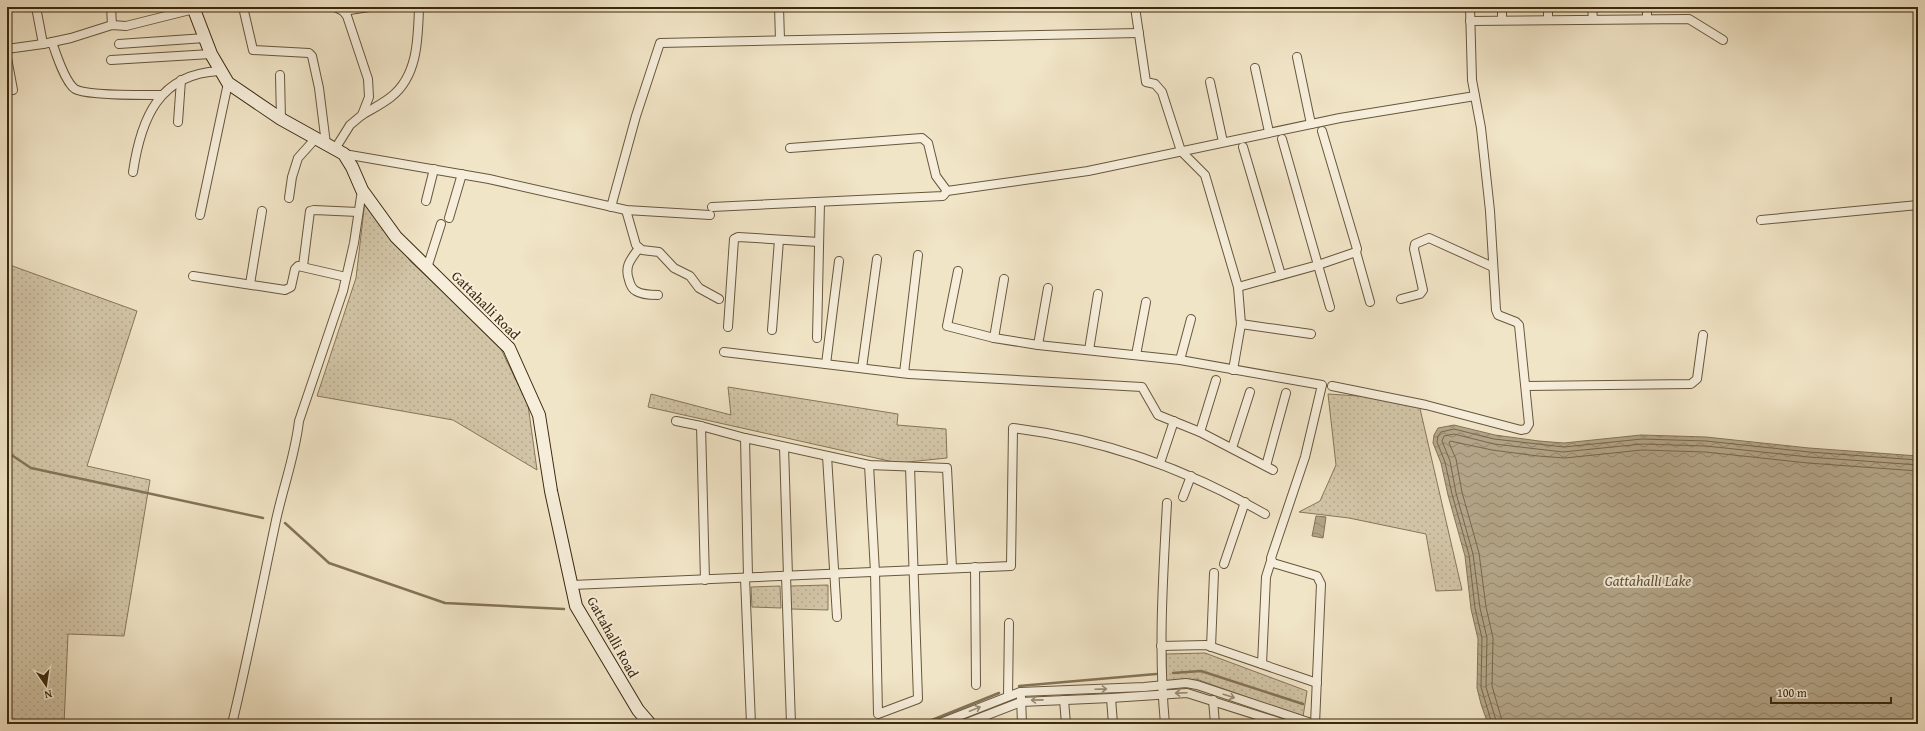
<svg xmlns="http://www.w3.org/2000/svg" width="1925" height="731" font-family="'Gentium Book Plus',serif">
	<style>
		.grass { fill: url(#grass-dots); stroke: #86765a }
		.water { fill: url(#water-waves); stroke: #837357 }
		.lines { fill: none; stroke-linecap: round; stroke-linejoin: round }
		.shore { stroke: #77664a; stroke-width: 1 }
		.stream { stroke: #837357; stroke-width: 2.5 }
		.street-casing { stroke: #68573c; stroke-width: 10 }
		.secondary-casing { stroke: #3b280d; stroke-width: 14 }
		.street { stroke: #f6eedb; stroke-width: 8 }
		.secondary { stroke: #f6eedb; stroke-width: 12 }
		.oneway { stroke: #988b74 }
		.labels { text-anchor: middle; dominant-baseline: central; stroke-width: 4; stroke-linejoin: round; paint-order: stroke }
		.street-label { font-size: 14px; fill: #3b280d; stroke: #f6eedb }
		.water-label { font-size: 15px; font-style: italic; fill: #5f4e32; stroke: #f6eedb }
	</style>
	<defs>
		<pattern id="grass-dots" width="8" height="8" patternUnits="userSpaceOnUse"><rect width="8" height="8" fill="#d2c5a7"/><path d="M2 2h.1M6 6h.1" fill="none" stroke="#b5a98f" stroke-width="1.8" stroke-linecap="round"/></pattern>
		<pattern id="water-waves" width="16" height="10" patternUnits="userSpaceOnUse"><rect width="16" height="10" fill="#b3a588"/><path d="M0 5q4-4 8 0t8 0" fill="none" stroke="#93866e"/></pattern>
	</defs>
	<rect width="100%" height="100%" fill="#f1e5c7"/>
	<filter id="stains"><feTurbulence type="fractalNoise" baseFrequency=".005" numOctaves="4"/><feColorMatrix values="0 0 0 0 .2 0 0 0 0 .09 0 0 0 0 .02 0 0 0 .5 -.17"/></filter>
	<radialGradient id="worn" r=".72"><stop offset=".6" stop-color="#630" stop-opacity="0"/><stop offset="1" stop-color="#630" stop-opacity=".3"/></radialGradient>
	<g class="grass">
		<path d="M365 201 411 262 498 343 528 405 537 470 453 420 317 396 356 278Z"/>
		<path d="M7 264 137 311 87 466 150 480 124 636 68 634 64 724H7Z"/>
		<path d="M728 387 898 414 897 425 946 429 947 458 898 463 648 407 651 394 731 415Z"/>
		<path d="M1328 394 1418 400 1462 590 1436 591 1426 534 1349 518 1299 512 1320 501 1336 465Z"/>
		<path d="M828 585V610L791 609 790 586Z"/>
		<path d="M780 586 781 608 752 607 751 587Z"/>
		<path d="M1205 653 1307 691 1303 717 1196 679 1166 682V654Z"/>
	</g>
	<g class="water">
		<path d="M1454 425 1495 435 1539 441 1564 443 1641 435 1706 437 1809 448 1918 456V724H1488L1481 704 1477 688 1478 639 1471 609 1465 556 1448 495 1441 463 1433 443 1434 435 1438 428Z"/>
		<path d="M1316 516 1326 517 1323 538 1312 536Z"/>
	</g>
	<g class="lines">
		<g class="shore">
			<path d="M1492 724 1481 687 1482 638 1475 608 1469 555 1452 494 1445 462 1437 442 1438 436 1441 432 1454 429 1494 439 1564 447 1642 439 1706 441 1809 452 1918 460"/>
			<path d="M1497 724 1486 687 1487 638 1480 608 1473 554 1456 493 1450 461 1442 441 1444 436 1454 434 1494 444 1563 452 1642 444 1706 446 1809 457 1918 465"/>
			<path d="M1503 724 1492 686 1493 638 1486 607 1479 553 1462 492 1456 459 1449 443 1450 441 1492 450 1538 456 1565 458 1642 450 1705 452 1808 463 1918 471"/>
		</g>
		<g class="stream">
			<path d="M7 452 31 468 263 518"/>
			<path d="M285 523 329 563 445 603 564 609"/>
			<path d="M1173 673 1201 671 1303 704"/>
			<path d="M1019 686 1156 674"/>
			<path d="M922 724 999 693"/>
		</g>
		<g class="street-casing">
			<g id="street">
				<path d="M36 7 43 44"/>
				<path d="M111 7 112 25"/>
				<path d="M243 7 253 50 309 53 312 56 319 88 326 144"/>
				<path d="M335 7 343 11 347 16 368 79 369 97 362 115 350 125 335 149"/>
				<path d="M779 7 780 40"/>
				<path d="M1135 7 1146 82 1155 84 1162 92 1181 151 1205 175 1238 287 1241 324"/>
				<path d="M1502 7V20"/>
				<path d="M1548 7V20"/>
				<path d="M1592 7 1593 19"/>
				<path d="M1647 7V18"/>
				<path d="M343 11 369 7"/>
				<path d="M1470 21 1689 19 1723 40"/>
				<path d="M52 42C56 54 65 82 75 89 86 96 145 95 161 95"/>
				<path d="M119 44 205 38"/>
				<path d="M7 49 43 44 71 38 112 25 126 26 194 9"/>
				<path d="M1297 57 1311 124"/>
				<path d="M7 58 13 90"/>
				<path d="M111 60 211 54"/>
				<path d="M1255 68 1269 132"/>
				<path d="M280 75 281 119"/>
				<path d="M1210 82 1223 142"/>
				<path d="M362 115C372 109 382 104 391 97 418 76 418 38 419 7"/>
				<path d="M178 122 181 80"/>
				<path d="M1282 139 1330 307"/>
				<path d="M1243 147 1281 275"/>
				<path d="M790 148 922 138 928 143 936 176 947 191"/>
				<path d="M344 154 489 179 626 210 710 215"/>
				<path d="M133 172C141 118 159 74 219 71"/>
				<path d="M289 198 292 177 298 158 316 138"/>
				<path d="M426 201 434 169"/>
				<path d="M611 207 636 116 660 43 1139 33"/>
				<path d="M712 207 943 196 947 191 1088 171 1340 118 1475 96"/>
				<path d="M626 210 636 245 642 250 659 252 674 268 690 276 699 288 719 299"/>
				<path d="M200 215 228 83"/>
				<path d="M449 218 462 174"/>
				<path d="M1761 220 1918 205"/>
				<path d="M639 248C631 259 624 266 629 280 630 284 632 289 636 291 642 295 651 295 658 295"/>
				<path d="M1356 252 1370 302"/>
				<path d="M303 266 310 211 314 210 358 212"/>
				<path d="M427 268 441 224"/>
				<path d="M958 271 947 326 994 338 1038 345 1180 360 1322 385 1305 457 1271 558 1273 563 1317 576 1321 584 1315 724"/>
				<path d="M193 276 285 290 291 287 295 269 298 266 346 277"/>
				<path d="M250 284 262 211"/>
				<path d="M1238 287 1318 265 1356 252 1357 249 1322 131"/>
				<path d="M1401 299 1420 294 1423 290 1414 249 1415 244 1429 238 1493 267"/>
				<path d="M728 327 734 239 738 237 819 242"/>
				<path d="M772 330 779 240"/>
				<path d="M817 338 820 202"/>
				<path d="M994 338 1004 279"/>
				<path d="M1038 345 1048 288"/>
				<path d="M1089 350 1098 294"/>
				<path d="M724 352 909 374 1142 387 1158 415 1200 432 1273 470"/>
				<path d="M1136 355 1146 302"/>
				<path d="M1180 360 1191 319"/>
				<path d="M826 364 839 261"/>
				<path d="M862 368 877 259"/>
				<path d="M1233 370 1241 324 1311 334"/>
				<path d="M904 373 918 255"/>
				<path d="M1332 386 1426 405 1521 430 1526 429 1529 424 1519 325 1516 322 1498 315 1496 310 1490 211 1481 128 1472 80 1470 7"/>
				<path d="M1526 386 1691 384 1697 379 1703 335"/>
				<path d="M676 421 701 426"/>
				<path d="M1200 432 1216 380"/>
				<path d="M784 447 788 576"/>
				<path d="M1232 448 1250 392"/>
				<path d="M827 456 837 617"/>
				<path d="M1160 463 1174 421"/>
				<path d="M869 465 875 572 878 714 918 699 910 467"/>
				<path d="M1266 466 1286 393"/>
				<path d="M1183 497 1191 476"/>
				<path d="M1224 564 1245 502"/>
				<path d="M975 567 976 685"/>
				<path d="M786 576 791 724"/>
				<path d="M748 577 745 438 869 465 947 468 952 568"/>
				<path d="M745 578 751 724"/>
				<path d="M705 580 701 426 745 438"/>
				<path d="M572 585 1011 566 1013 428C1103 439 1187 469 1265 514"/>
				<path d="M1161 646 1206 645 1317 683"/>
				<path d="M1211 647 1214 573"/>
				<path d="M1262 664 1266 577 1271 561"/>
				<path d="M1008 696 1009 623"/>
				<path d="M1021 697 1022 724"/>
				<path d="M1111 698 1113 724"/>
				<path d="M1064 700 1066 724"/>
				<path d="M1213 700 1215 724"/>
				<path d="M232 724C248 658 261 591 275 525 282 490 295 457 299 421L343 291 354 243 362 190"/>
				<path d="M938 724 1020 692 1144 687 1186 683 1197 685 1314 724"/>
				<path d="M964 724 1021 702 1111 698 1187 693 1285 724"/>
				<path d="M1165 724C1158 650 1163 577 1167 503"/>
			</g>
		</g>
		<g class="secondary-casing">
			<path id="secondary" d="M193 7 211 54 228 83 281 119 344 154 352 167 362 190 396 237 509 348 539 415 551 491 576 606 638 710 650 724"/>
		</g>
		<use href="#street" class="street"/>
		<use href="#secondary" class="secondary"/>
	</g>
	<defs><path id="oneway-shaft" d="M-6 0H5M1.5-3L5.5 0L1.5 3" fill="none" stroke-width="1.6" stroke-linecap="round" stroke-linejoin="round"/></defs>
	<g class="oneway">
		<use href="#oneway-shaft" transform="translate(1101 689) rotate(-2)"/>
		<use href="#oneway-shaft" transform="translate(1181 693) rotate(178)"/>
		<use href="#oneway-shaft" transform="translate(1229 696) rotate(18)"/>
		<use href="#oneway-shaft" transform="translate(1037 700) rotate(179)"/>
		<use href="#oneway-shaft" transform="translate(975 709) rotate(-22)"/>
	</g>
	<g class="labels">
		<g class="street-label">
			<text transform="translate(486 305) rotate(45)">Gattahalli Road</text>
			<text transform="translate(613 637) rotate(61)">Gattahalli Road</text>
		</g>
		<g class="water-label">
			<text x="1648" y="580">Gattahalli Lake</text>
		</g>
	</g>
	<rect width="1925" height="731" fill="none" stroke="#f1e5c7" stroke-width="24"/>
	<rect x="8" y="8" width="1909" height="715" fill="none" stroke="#3b280d" stroke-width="2"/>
	<rect x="12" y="12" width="1901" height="707" fill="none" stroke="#3b280d"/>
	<g transform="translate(46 685) rotate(167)" stroke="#f6eedb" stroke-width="3" paint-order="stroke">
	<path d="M0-3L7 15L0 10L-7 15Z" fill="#3b280d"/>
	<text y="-6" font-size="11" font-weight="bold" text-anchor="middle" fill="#3b280d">N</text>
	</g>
	<path d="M1771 697v6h120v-6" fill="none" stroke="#3b280d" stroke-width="2"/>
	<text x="1777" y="697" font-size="12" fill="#3b280d" stroke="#f6eedb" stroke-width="3" paint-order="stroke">100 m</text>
	<rect width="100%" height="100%" filter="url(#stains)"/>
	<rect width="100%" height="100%" fill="url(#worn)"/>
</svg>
